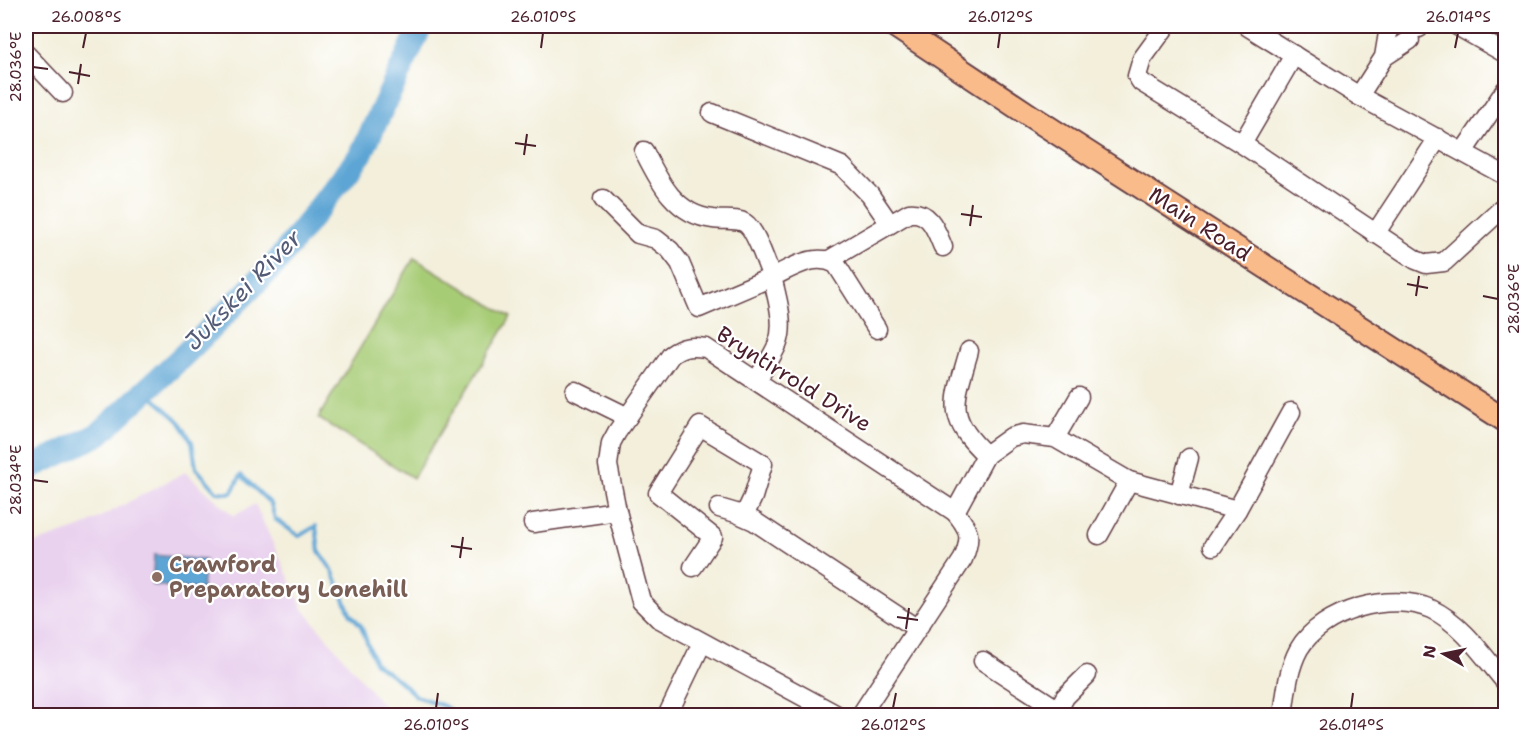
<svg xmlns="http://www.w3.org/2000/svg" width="1531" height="741" font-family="'Shantell Sans',sans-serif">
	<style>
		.built { fill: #e9d2ee }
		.green { fill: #a7cc76; stroke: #787650; stroke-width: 1.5 }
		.water { fill: #5da5d4; stroke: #546280; stroke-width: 1.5 }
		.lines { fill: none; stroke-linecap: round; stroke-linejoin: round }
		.stream { stroke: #5da5d4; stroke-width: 4 }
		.river { stroke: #5da5d4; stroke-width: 24 }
		.building { fill: #d896c0 }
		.minor-casing { stroke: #633e45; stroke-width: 21 }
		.major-casing { stroke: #633e45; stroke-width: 26 }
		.minor { stroke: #fff; stroke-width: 18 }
		.major { stroke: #fabb8b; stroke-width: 22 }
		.ticks { fill: none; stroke: #4a1f2b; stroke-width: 2 }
		.education-dot { fill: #8d6e63; stroke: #fff; stroke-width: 2 }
		.labels { text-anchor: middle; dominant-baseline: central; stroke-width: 4.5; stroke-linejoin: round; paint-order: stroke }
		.street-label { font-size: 22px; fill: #4a1f2b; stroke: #fff }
		.education-label { font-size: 22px; font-weight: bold; fill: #785e54; stroke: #fff; text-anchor: start }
		.water-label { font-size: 24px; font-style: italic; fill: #535b77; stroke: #fff }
		.neatline { fill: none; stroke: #4a1f2b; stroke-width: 2 }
		.ticks-label { font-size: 15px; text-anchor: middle; fill: #4a1f2b }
	</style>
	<rect width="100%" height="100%" fill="#fff"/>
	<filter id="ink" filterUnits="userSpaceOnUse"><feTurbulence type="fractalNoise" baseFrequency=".0167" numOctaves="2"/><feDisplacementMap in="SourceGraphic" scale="12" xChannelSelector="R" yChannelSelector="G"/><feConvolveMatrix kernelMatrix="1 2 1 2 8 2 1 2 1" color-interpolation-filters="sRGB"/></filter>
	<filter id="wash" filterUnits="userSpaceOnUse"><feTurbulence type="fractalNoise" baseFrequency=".008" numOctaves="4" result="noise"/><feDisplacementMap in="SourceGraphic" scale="24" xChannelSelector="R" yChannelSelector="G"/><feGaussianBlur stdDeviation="1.35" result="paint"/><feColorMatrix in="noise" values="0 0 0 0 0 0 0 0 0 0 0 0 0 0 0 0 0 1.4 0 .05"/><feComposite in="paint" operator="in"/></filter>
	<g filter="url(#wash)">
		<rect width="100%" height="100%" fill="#f3efdb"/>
		<path class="built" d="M185 472 234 516 255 504 303 609 391 715H26V546L82 527Z"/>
		<path class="green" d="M414 258 511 317 413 478 318 418Z"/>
		<path class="water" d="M154 555 205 560 202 590 152 585Z"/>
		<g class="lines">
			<path class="stream" d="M146 391 179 421 192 442 196 468 217 492 231 493 241 475 271 504 275 519 299 536 316 526 319 551 333 572 350 613 361 626 375 663 397 679 416 696 444 706 458 716"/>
			<path class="river" d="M26 470 99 434 184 355 277 262 361 154 421 26"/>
		</g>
		<g id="blocks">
			<path class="building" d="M1388 26H1415L1412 41Z"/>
		</g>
	</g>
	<g filter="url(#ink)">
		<use href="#blocks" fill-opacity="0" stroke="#633e45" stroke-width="1.5"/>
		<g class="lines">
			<g class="minor-casing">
				<g id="minor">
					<path d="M1166 26 1142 59 1137 76 1141 82 1242 144 1416 260 1426 264 1444 262 1506 205"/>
					<path d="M1247 26 1359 96 1506 176"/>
					<path d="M1457 26 1506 54"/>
					<path d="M1419 28 1420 26"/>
					<path d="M26 54 63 93"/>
					<path d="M1384 57 1410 40"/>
					<path d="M1359 96 1384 57 1389 27"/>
					<path d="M712 113 842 166 870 195 890 224"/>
					<path d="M1242 144 1294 55"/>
					<path d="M1463 152 1506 89"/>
					<path d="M603 199 638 234 656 239 670 250 680 263 699 308 772 277C766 264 756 230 745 223 737 218 723 221 713 219 675 215 659 181 644 151"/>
					<path d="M1375 234 1438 138"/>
					<path d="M829 260 909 213C931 211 936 231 943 247"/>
					<path d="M969 351C955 401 944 416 986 455"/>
					<path d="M757 380C764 368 773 356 778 343 785 323 777 297 772 277 792 268 814 252 836 264L877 329"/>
					<path d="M575 391 628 417"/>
					<path d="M1055 438 1079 397"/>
					<path d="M1179 495 1189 458"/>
					<path d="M719 508 736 513 754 521 916 628"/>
					<path d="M955 512 986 455 1011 437 1023 434 1055 438 1129 481 1237 510"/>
					<path d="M533 523 617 511"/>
					<path d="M1099 535 1129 481"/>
					<path d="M1213 546 1237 510 1291 412"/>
					<path d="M693 567 713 537 658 493 700 426 763 464 753 497 744 516"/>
					<path d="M983 661 1057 709"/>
					<path d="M667 716 702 643"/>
					<path d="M839 716 658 618 641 601 617 511 608 465 611 443 617 432 671 355C683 346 692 346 706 348L955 512C970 530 972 537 963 559L860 716"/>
					<path d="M1055 716 1065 697 1087 675"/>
					<path d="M1283 716C1286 693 1288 669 1299 649 1322 610 1391 591 1431 609 1463 624 1484 657 1506 683"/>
				</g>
			</g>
			<g class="major-casing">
				<path id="major" d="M895 26 1029 115 1506 421"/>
			</g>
			<use href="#minor" class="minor"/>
			<use href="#major" class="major"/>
		</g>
	</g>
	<path class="ticks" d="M83 48 86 33M541 48 543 33M998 48 1000 33M1455 48 1458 33M33 67 48 69M69 72 90 76M78 84 81 64M515 143 536 146M524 155 527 134M961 214 982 217M970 226 973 205M1407 284 1428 288M1416 296 1419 276M1483 296 1498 299M33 480 48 482M451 546 472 549M460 558 463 537M897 617 918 620M906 629 909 608M436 708 438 693M893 708 896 693M1351 708 1353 693"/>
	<circle class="education-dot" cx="157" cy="577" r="6"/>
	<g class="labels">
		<g class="street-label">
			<text transform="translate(1200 224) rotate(33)">Main Road</text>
			<text transform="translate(794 379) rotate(32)">Bryntirrold Drive</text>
		</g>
		<g class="education-label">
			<text x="169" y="564">Crawford<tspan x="169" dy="25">Preparatory Lonehill</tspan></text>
		</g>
		<g class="water-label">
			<text transform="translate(243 290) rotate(-46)">Jukskei River</text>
		</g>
	</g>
	<rect width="1531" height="741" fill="none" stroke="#fff" stroke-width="66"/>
	<g transform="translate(1444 654) rotate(279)" stroke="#ffffff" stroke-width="4.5" paint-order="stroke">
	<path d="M0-4.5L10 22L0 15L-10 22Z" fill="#4a1f2b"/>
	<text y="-9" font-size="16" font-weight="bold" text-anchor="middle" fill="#4a1f2b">N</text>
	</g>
	<rect x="33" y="33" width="1465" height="675" class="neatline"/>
	<g class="ticks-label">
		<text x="86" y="22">26.008°S</text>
		<text x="543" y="22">26.010°S</text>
		<text x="1000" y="22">26.012°S</text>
		<text x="1458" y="22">26.014°S</text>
		<text transform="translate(16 67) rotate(-90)" y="5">28.036°E</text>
		<text transform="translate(1514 299) rotate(-90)" y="5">28.036°E</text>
		<text transform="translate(16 480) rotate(-90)" y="5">28.034°E</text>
		<text x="436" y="730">26.010°S</text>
		<text x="893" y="730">26.012°S</text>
		<text x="1351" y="730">26.014°S</text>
	</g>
</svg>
